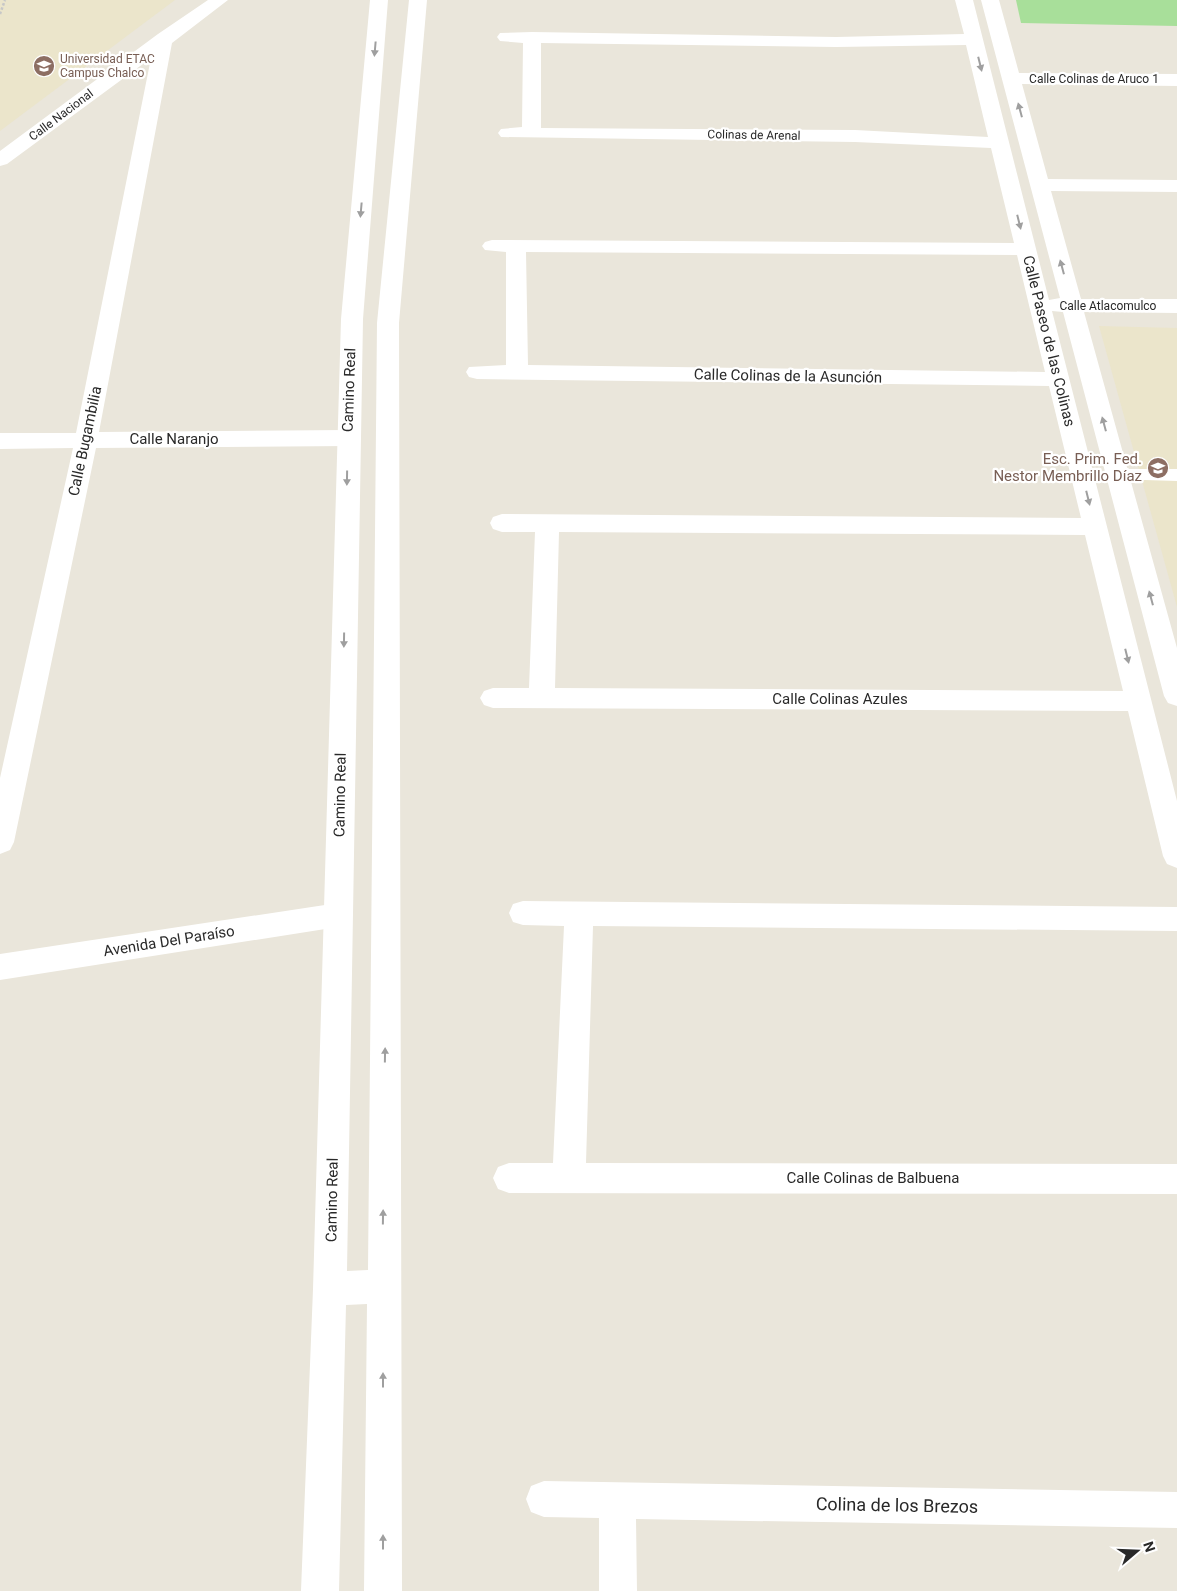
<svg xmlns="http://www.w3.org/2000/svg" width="1177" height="1591" font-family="Roboto,sans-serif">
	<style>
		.education { fill: #ebe5cb }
		.green { fill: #a8df9a }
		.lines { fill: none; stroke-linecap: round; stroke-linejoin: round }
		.path { stroke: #c7c7c7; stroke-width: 2.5; stroke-dasharray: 2.5 2; stroke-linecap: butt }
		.lane { fill: #fff; fill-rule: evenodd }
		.street { fill: #fff; fill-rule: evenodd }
		.secondary { fill: #fff; fill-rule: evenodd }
		.oneway { fill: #9f9f9f }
		.labels { text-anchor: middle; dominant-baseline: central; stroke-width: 4.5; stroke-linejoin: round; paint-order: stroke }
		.far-education-label { font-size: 12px; fill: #785e54; stroke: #fff; text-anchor: start }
		.far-street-label { font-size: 12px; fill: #292929; stroke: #fff }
		.street-label { font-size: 15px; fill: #292929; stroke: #fff }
		.education-label { font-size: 15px; fill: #785e54; stroke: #fff; text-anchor: end }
		.near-street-label { font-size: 18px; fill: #292929; stroke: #fff }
	</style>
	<rect width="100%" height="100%" fill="#eae6db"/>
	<g class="education">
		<path d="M0 0H175L0 131Z"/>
		<path d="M1099 326 1177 328V607Z"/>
	</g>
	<path class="green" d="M1016 0H1177V26L1021 23Z"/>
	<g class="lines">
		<path class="path" d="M0 14 5 0"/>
		<path class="lane" d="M1118 469H1177V481L1112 479 1109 475 1112 471Z"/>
		<g class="street">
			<path d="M208 0H228L172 43 99 432 348 430 356 433 359 438 356 443 348 446 96 448 14 842 10 850 0 854V778L73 448 0 449V433H76L151 58 7 164 0 166V151L158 34Z"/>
			<path d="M955 0H973L1049 300 1060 298 981 0H999L1019 73 1177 74V86L1022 84 1048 179 1177 180V192L1051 191 1081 299H1177V313L1084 312 1177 648V706L1168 703 1164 696 1063 312 1052 311 1177 801V868L1167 864 1163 856 1128 711 493 708 484 705 480 698 484 691 493 688H529L535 532H502L493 529 490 523 493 517 502 514 1081 518 1049 386 477 379 469 377 466 372 469 367 506 365V252L485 250 482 246 485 242 492 240 1014 243 991 148 855 142 501 137 498 133 501 129 522 127 523 43 500 41 497 37 500 33 532 32 836 37 964 34ZM541 43 836 47 966 45 988 137 855 130 541 128ZM526 252 1017 255 1045 372 528 365ZM559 532 1085 535 1123 691 555 688Z"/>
			<path d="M523 901 1177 907V931L593 926 586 1163 1177 1164V1194L509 1193 498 1189 493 1178 498 1167 509 1163H553L564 926 523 925 513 922 509 913 513 904Z"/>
			<path d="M338 903 348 906 353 915 348 924 338 927 0 980V954Z"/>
			<path d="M544 1481 1177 1492V1528L636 1519 637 1591H599V1518L544 1517 531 1512 526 1499 531 1486Z"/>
		</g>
		<path class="secondary" d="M370 0H388L363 319 347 1271 368 1270 377 323 409 0H427L399 323 402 1591H364L367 1304 346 1305 339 1591H301L313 1289 341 319Z"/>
	</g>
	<defs><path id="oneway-solid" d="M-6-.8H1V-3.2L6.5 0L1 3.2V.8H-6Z" transform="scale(1.25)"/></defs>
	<g class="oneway">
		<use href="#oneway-solid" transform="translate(375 49) rotate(95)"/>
		<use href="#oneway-solid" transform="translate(980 64) rotate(76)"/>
		<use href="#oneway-solid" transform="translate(1020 110) rotate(-105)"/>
		<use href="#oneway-solid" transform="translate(361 210) rotate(95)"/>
		<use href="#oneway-solid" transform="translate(1019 222) rotate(76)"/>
		<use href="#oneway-solid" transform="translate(1062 267) rotate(-105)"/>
		<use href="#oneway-solid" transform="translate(1104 424) rotate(-105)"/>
		<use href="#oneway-solid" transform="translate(347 478) rotate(91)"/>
		<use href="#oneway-solid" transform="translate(1088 498) rotate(76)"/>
		<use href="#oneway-solid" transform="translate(1151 598) rotate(-105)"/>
		<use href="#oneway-solid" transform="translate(344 640) rotate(91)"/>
		<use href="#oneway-solid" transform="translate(1127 656) rotate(76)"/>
		<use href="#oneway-solid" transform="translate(385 1055) rotate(-89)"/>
		<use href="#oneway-solid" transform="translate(383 1217) rotate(-89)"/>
		<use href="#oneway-solid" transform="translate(383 1380) rotate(-90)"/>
		<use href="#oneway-solid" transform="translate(383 1542) rotate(-90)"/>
	</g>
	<defs>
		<g id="university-disc" transform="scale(1.125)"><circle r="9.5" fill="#8d6e63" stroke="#fff"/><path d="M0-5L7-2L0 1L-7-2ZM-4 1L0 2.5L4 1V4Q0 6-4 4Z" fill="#fff"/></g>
		<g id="school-disc" transform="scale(1.125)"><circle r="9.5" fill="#8d6e63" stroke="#fff"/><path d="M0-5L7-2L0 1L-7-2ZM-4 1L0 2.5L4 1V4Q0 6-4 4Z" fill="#fff"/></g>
	</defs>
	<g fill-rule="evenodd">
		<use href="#university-disc" x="44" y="66"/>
		<use href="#school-disc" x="1158" y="468"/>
	</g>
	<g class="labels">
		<g class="far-education-label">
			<text x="60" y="59">Universidad ETAC<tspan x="60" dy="14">Campus Chalco</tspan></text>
		</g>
		<g class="far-street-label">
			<text x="1094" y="79">Calle Colinas de Aruco 1</text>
			<text transform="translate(61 115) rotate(-37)">Calle Nacional</text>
			<text transform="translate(754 135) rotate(1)">Colinas de Arenal</text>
			<text x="1108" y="306">Calle Atlacomulco</text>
		</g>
		<g class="street-label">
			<text transform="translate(1049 341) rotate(76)">Calle Paseo de las Colinas</text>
			<text transform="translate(788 376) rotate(1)">Calle Colinas de la Asunción</text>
			<text transform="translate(349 390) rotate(-88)">Camino Real</text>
			<text x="174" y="439">Calle Naranjo</text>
			<text transform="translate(85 441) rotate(-78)">Calle Bugambilia</text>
			<text x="840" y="699">Calle Colinas Azules</text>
			<text transform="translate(340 795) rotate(-89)">Camino Real</text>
			<text transform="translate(169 941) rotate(-9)">Avenida Del Paraíso</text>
			<text x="873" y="1178">Calle Colinas de Balbuena</text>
			<text transform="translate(332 1200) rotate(-89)">Camino Real</text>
		</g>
		<g class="education-label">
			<text x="1142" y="459">Esc. Prim. Fed.<tspan x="1142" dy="17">Nestor Membrillo Díaz</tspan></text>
		</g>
		<g class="near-street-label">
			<text transform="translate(897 1505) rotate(1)">Colina de los Brezos</text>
		</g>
	</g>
	<g transform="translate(1137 1551) rotate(71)" stroke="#ffffff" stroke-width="4" paint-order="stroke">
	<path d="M0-4L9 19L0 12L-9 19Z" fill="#292929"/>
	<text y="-8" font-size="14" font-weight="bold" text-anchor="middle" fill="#292929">N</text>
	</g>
</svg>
